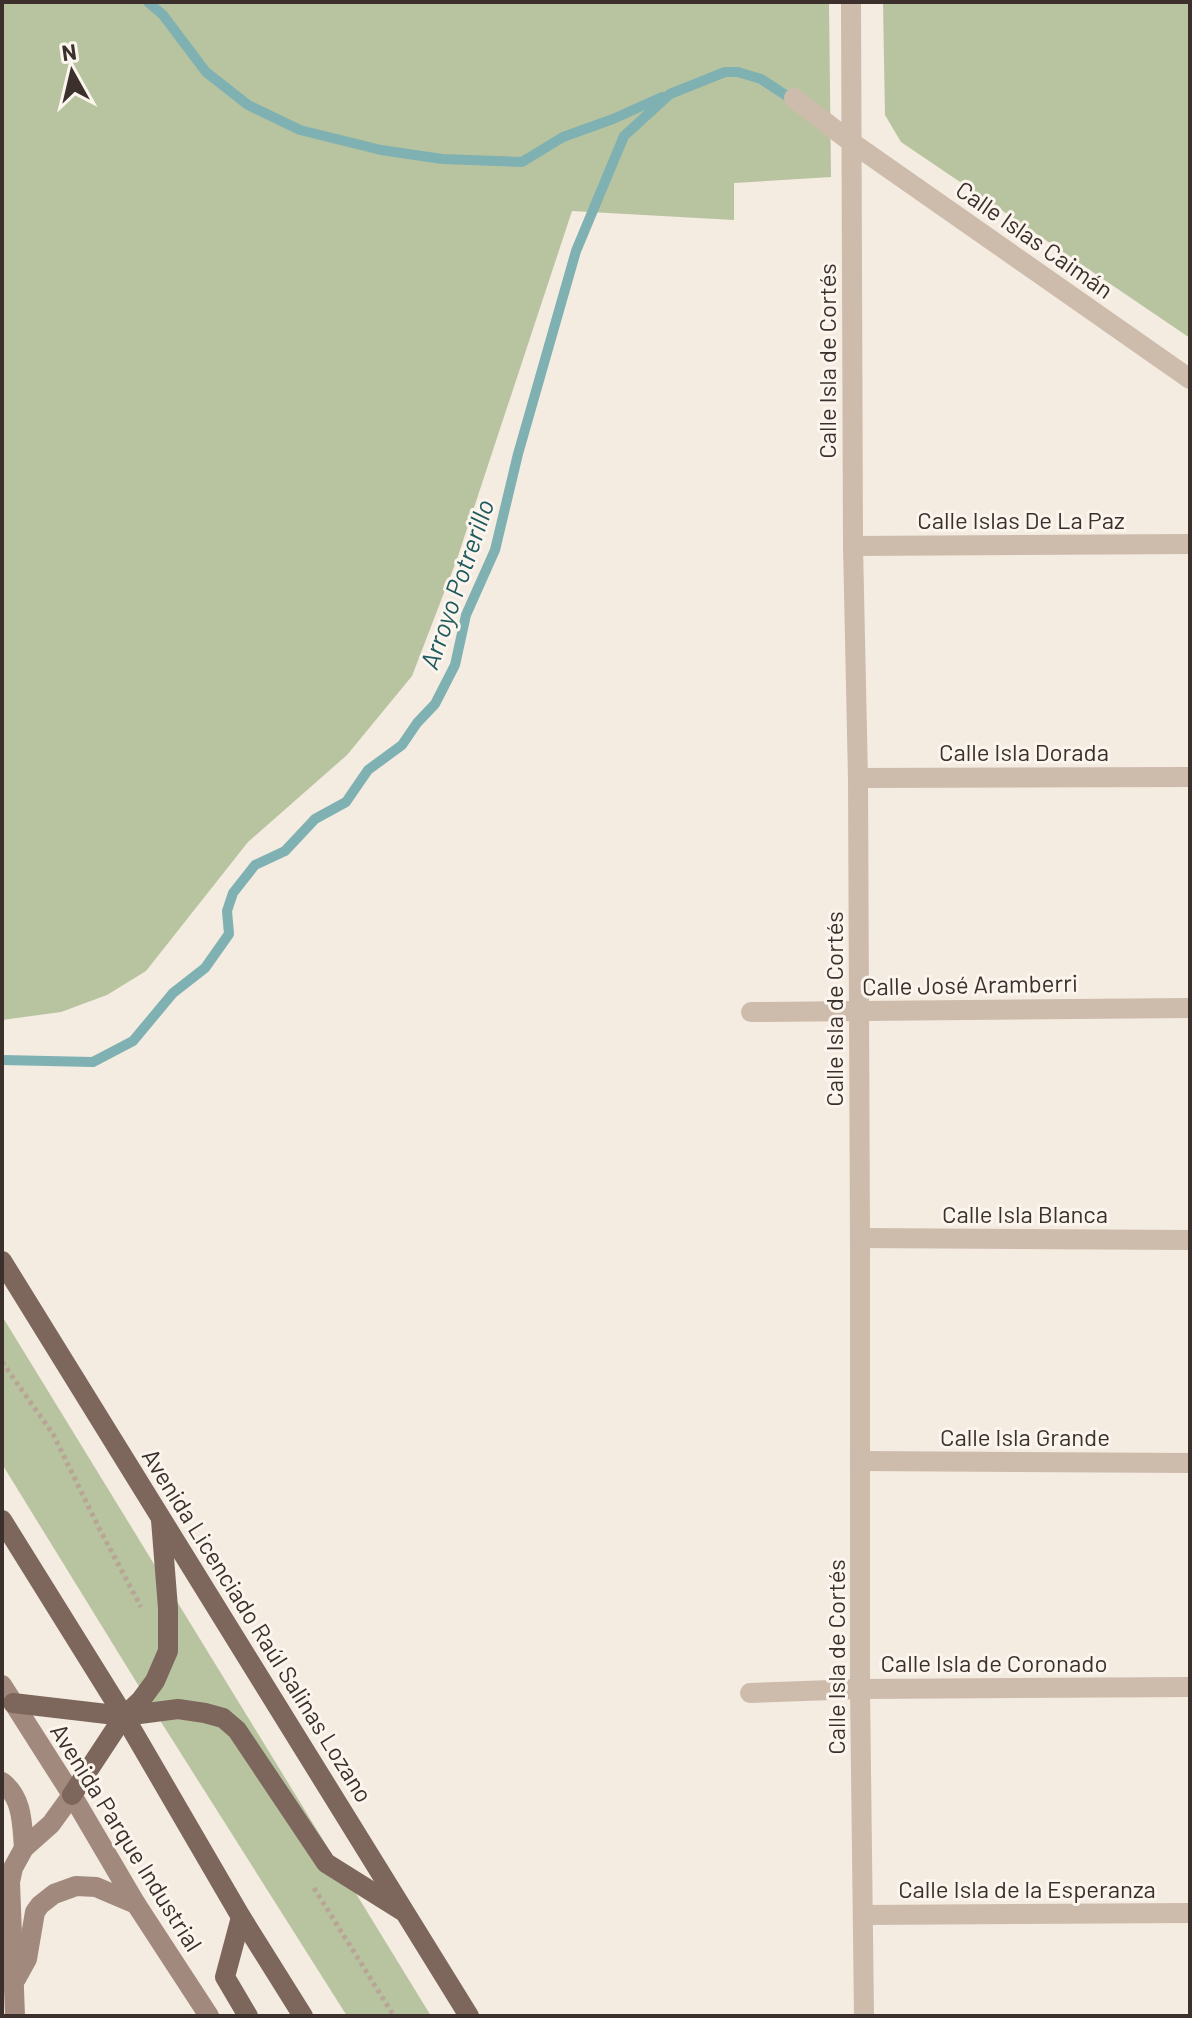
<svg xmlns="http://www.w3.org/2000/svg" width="1192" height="2018" font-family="Barlow,sans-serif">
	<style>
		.green { fill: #b8c4a0 }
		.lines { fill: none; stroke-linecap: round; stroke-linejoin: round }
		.stream { stroke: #7fb0b2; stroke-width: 10 }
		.path { stroke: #b9a596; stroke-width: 5; stroke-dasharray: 4 4; stroke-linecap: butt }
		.street { stroke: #cdbbac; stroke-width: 20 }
		.secondary { stroke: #a18a7d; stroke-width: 20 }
		.primary { stroke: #7d675c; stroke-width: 20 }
		.labels { text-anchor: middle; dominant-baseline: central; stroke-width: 6; stroke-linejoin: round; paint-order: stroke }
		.street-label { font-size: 24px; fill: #3b302b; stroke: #fbf5ee }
		.water-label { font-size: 26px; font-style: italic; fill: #1f5a5e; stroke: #fbf5ee }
	</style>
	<rect width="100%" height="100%" fill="#f4ebe1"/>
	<g class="green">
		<path d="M2 2H829L831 177 734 183V220L572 211 457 559 412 676 347 755 248 842 146 971 107 995 61 1012 2 1020Z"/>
		<path d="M883 2H1190V338L901 142 885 115Z"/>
		<path d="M2 1316 431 2016H347L156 1714 2 1464Z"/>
	</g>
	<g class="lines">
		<g class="stream">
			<path d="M148 2 163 15 206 72 248 105 300 130 381 150 442 159 522 162 563 137 613 119 662 97"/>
			<path d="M2 1060 93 1062 133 1041 173 993 205 968 229 934 227 911 233 893 255 865 285 851 315 819 346 802 368 770 402 745 417 723 435 704 455 665 466 615 495 550 518 454 576 251 624 136 670 94 725 72H738L761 79 793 100"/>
		</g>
		<g class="path">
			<path d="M2 1362 53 1434 99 1528 141 1607"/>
			<path d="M314 1888 394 2016"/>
		</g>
		<g class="street">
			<path d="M851 2 853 546 858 778 860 1238V1689L864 2016"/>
			<path d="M794 98 851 142 1190 379"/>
			<path d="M853 546 1190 544"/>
			<path d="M858 778 1190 777"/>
			<path d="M751 1012 1190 1008"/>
			<path d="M860 1238 1190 1240"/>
			<path d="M860 1461 1190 1463"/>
			<path d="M750 1693 860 1689 1190 1687"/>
			<path d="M864 1915 1190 1913"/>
		</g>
		<g class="secondary">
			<path d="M2 1685 72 1795 136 1904 209 2016"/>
			<path d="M2 1782C23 1798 22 1824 24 1848"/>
			<path d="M16 1979 27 1959 35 1912 40 1905 54 1894 76 1886 96 1887 136 1904"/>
			<path d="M15 2016 10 1882 13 1868 24 1848 51 1824 72 1795"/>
		</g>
		<g class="primary">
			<path d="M2 1261 469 2016"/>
			<path d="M2 1520 124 1716 241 1917 303 2016"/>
			<path d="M13 1703 124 1716 178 1709 205 1713 223 1718 237 1730 326 1863 401 1910"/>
			<path d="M72 1795 124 1716 141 1700 155 1681 168 1651V1608L161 1520"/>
			<path d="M241 1917 225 1977 248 2016"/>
		</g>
	</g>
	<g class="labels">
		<g class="street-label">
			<text transform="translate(1035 239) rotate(35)">Calle Islas Caimán</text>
			<text transform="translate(826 361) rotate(-90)">Calle Isla de Cortés</text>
			<text x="1021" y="519">Calle Islas De La Paz</text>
			<text x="1024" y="751">Calle Isla Dorada</text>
			<text transform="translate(970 984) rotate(-1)">Calle José Aramberri</text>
			<text transform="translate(833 1009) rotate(-90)">Calle Isla de Cortés</text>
			<text x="1025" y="1213">Calle Isla Blanca</text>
			<text x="1025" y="1436">Calle Isla Grande</text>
			<text transform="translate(258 1625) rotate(58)">Avenida Licenciado Raúl Salinas Lozano</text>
			<text transform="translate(835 1657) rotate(-90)">Calle Isla de Cortés</text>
			<text x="994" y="1662">Calle Isla de Coronado</text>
			<text transform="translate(127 1837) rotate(58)">Avenida Parque Industrial</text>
			<text x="1027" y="1888">Calle Isla de la Esperanza</text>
		</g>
		<g class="water-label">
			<text transform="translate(456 584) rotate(-71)">Arroyo Potrerillo</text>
		</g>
	</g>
	<rect width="1192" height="2018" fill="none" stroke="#3b302b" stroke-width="8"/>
	<g transform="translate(72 72) rotate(352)" stroke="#fbf5ee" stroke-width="6" paint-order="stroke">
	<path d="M0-6L14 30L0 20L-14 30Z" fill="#3b302b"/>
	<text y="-12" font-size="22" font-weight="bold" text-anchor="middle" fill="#3b302b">N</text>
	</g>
</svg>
